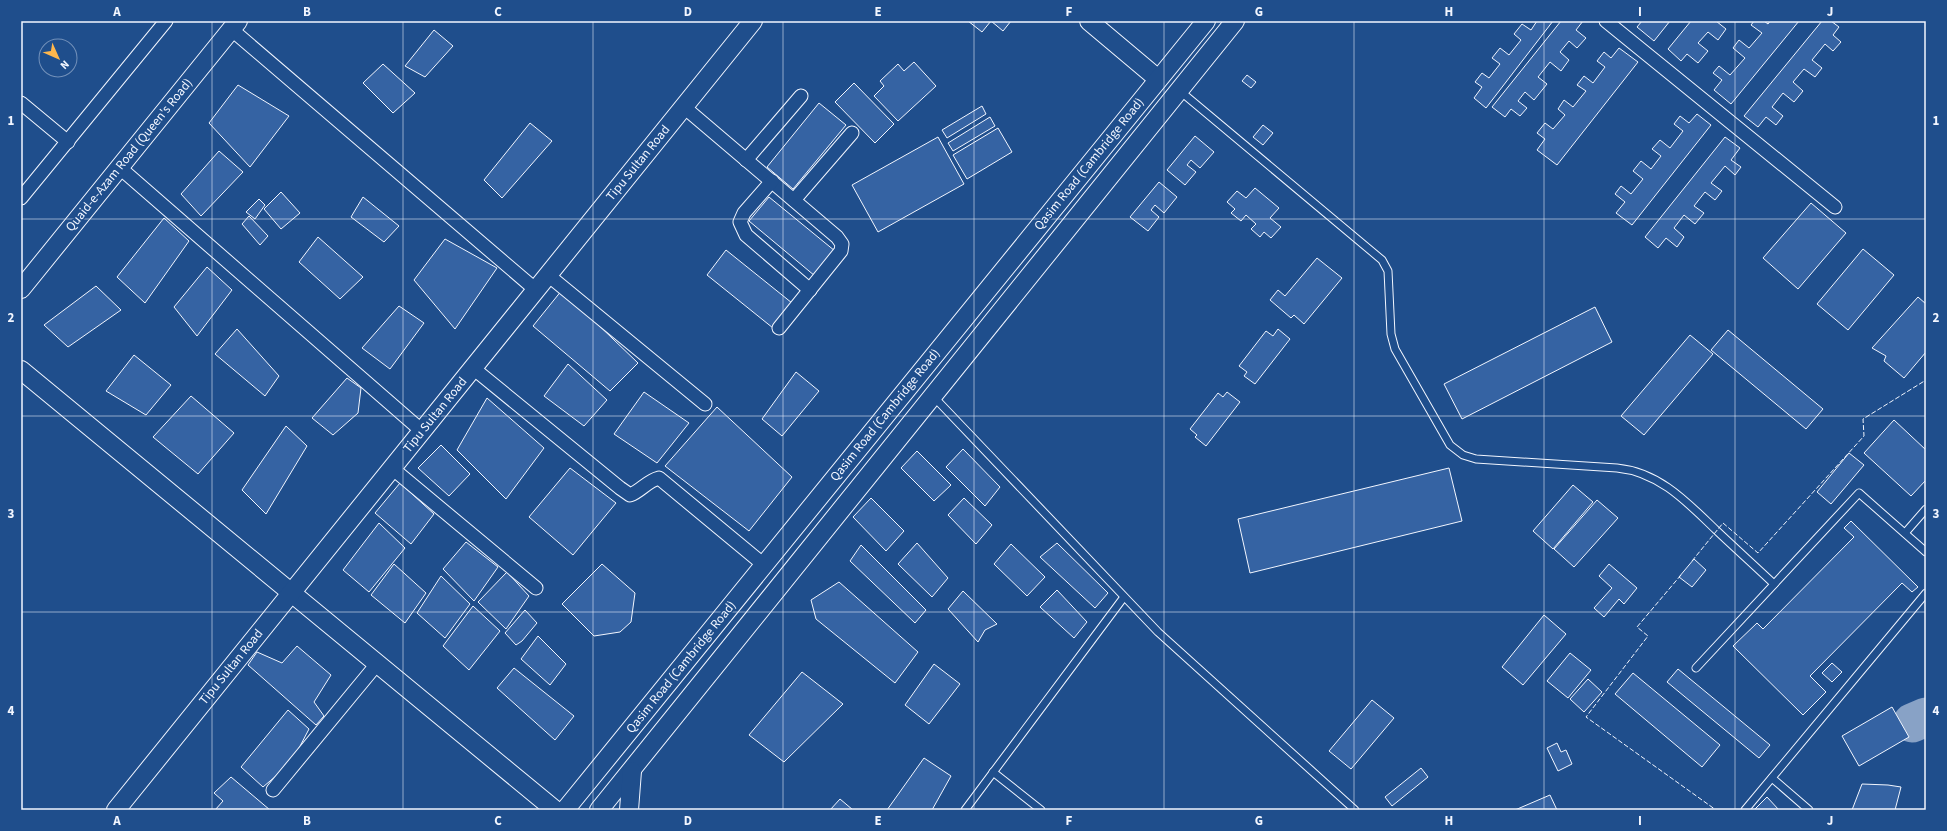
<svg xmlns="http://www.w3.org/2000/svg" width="1947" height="831" font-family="'Source Sans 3',sans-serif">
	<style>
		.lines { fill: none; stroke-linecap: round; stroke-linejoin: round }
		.taxiway { stroke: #88a2c6; stroke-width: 39 }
		.building { fill: #3563a3; stroke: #f2f6ff }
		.lane-casing { stroke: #f2f6ff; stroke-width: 9 }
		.street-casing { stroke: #f2f6ff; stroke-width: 15 }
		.secondary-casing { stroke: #f2f6ff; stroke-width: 20 }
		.lane { stroke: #1f4e8c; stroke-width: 7 }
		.street { stroke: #1f4e8c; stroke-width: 13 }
		.secondary { stroke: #1f4e8c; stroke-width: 18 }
		.fence { stroke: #f2f6ff; stroke-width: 1; stroke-dasharray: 5 2; stroke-linecap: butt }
		.grid { fill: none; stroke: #f2f6ff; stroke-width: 1; stroke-opacity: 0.55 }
		.labels { text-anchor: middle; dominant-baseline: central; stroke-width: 3; stroke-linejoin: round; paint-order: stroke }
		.street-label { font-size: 13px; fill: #f2f6ff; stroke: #1f4e8c }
		.neatline { fill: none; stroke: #f2f6ff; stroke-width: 1.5 }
		.grid-label { font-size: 13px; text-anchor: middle; font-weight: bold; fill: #f2f6ff }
	</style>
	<rect width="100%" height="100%" fill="#1f4e8c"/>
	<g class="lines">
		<path class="taxiway" d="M1912 723 1926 717"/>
	</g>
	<g class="building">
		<path d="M968 21H991L982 32Z"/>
		<path d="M991 21H1011L1003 31Z"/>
		<path d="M1537 21H1553L1486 108 1474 98 1482 87 1475 82 1482 73 1489 78 1500 64 1492 58 1500 48 1509 55 1521 40 1514 34 1522 24 1531 30Z"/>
		<path d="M1561 21H1583L1576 30 1586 38 1577 48 1569 41 1560 52 1569 60 1561 71 1550 62 1538 77 1547 84 1534 100 1525 92 1518 101 1527 108 1520 116 1511 109 1505 117 1492 107Z"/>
		<path d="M1642 21H1670L1654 41 1637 27Z"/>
		<path d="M1691 21H1716L1726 29 1718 40 1708 32 1698 43 1708 51 1698 63 1687 54 1681 61 1668 49Z"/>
		<path d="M1754 21H1764L1768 24 1770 21H1799L1731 104 1714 90 1722 80 1713 73 1719 66 1730 75 1745 58 1733 48 1739 40 1749 48 1762 33 1751 25Z"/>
		<path d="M1822 21H1831L1839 27 1833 35 1841 42 1833 51 1825 44 1812 60 1822 68 1815 77 1804 69 1793 82 1803 91 1794 102 1783 93 1772 107 1783 116 1776 125 1766 117 1758 127 1744 116Z"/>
		<path d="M434 30 453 46 425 77 405 66Z"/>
		<path d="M1619 48 1638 62 1557 165 1537 150 1545 139 1537 133 1545 123 1553 129 1565 115 1558 109 1564 100 1573 107 1586 91 1577 85 1584 76 1593 83 1605 67 1597 61 1604 52 1611 58Z"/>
		<path d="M914 62 936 86 898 121 874 96 884 86 880 81 898 64 904 71Z"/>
		<path d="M383 64 415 93 393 113 363 83Z"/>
		<path d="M1247 75 1256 82 1251 88 1242 81Z"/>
		<path d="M854 83 894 124 875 143 835 102Z"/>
		<path d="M238 85 289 116 250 167 209 123Z"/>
		<path d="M819 103 846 125 793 189 767 167Z"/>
		<path d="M982 106 986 114 947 138 942 130Z"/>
		<path d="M1697 114 1711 125 1632 225 1616 213 1625 202 1615 194 1621 186 1631 194 1643 179 1633 171 1641 161 1651 169 1661 156 1652 149 1660 140 1670 148 1683 131 1674 124 1680 116 1689 123Z"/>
		<path d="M990 117 995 126 953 151 948 143Z"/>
		<path d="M530 123 552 141 502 198 484 180Z"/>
		<path d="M1263 125 1273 133 1263 145 1253 137Z"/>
		<path d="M998 128 1012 152 967 179 953 155Z"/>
		<path d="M1195 136 1214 152 1200 168 1191 160 1187 165 1196 172 1185 185 1167 170Z"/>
		<path d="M938 137 964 184 878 232 852 185Z"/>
		<path d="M1725 137 1740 148 1731 160 1741 167 1735 175 1725 166 1711 183 1722 191 1715 200 1705 192 1694 206 1704 213 1695 224 1684 215 1674 228 1684 237 1677 247 1666 238 1658 248 1645 237Z"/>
		<path d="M219 151 243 172 201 216 181 194Z"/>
		<path d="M1159 182 1177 197 1164 213 1155 205 1151 210 1159 217 1148 231 1130 217Z"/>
		<path d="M1255 188 1279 208 1270 218 1281 227 1271 238 1264 232 1260 237 1251 229 1256 224 1246 215 1241 221 1231 213 1235 209 1227 202 1237 191 1246 198Z"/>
		<path d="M281 192 300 213 281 229 264 209Z"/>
		<path d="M363 197 399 226 384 242 351 217Z"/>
		<path d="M769 197 835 251 815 276 749 221Z"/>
		<path d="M259 199 265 205 255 219 246 212Z"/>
		<path d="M1811 203 1846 233 1798 289 1763 258Z"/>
		<path d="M249 216 268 236 260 245 242 224Z"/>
		<path d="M164 218 189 241 145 303 117 277Z"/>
		<path d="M318 237 363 277 340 299 299 262Z"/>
		<path d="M445 239 497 268 455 329 414 280Z"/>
		<path d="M1863 249 1894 275 1848 330 1817 304Z"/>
		<path d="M726 250 792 303 773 328 707 275Z"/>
		<path d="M1317 258 1342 278 1304 324 1294 315 1291 318 1270 300 1278 290 1285 296Z"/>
		<path d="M207 267 232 290 197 336 174 307Z"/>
		<path d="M96 286 121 310 68 347 44 325Z"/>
		<path d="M562 290 638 363 610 391 533 326Z"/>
		<path d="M1918 297 1926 304V352L1904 378 1884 361 1886 356 1872 348Z"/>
		<path d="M399 306 424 323 390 369 362 348Z"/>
		<path d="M1595 307 1612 342 1462 419 1444 384Z"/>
		<path d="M237 329 279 376 265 396 215 354Z"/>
		<path d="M1278 329 1290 339 1255 384 1244 376 1247 372 1239 366 1266 331 1273 336Z"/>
		<path d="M1728 330 1823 409 1806 429 1711 350Z"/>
		<path d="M1690 335 1713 354 1644 435 1621 416Z"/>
		<path d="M134 355 171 385 146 415 106 391Z"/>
		<path d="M568 364 607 400 584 426 544 396Z"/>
		<path d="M796 372 819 391 782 436 762 419Z"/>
		<path d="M347 378 361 388 358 413 333 435 312 418Z"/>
		<path d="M644 392 689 423 657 463 614 434Z"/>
		<path d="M1227 392 1240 402 1206 446 1195 437 1197 435 1190 429 1218 393 1223 397Z"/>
		<path d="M191 396 234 433 198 474 153 437Z"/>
		<path d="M487 398 544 448 506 499 457 450Z"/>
		<path d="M717 407 792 477 749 531 665 466Z"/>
		<path d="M1894 420 1926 450V480L1911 496 1864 453Z"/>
		<path d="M286 426 307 446 266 514 242 490Z"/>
		<path d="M441 445 470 474 449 496 418 468Z"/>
		<path d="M963 449 1000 487 985 506 946 467Z"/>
		<path d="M917 451 951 485 934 501 901 468Z"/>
		<path d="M1849 453 1864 465 1831 504 1817 492Z"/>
		<path d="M570 468 616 503 573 555 529 517Z"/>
		<path d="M1449 468 1462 521 1250 573 1238 519Z"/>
		<path d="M400 483 434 514 411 544 375 513Z"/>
		<path d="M1573 485 1593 502 1553 549 1533 531Z"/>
		<path d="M871 498 904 531 886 551 853 517Z"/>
		<path d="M964 498 992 525 976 544 948 515Z"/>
		<path d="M1597 500 1618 518 1574 567 1554 549Z"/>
		<path d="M1851 521 1918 587 1912 592 1902 583 1810 676 1826 692 1803 715 1733 646 1757 623 1763 629 1854 537 1844 528Z"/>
		<path d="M379 523 405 548 369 592 343 570Z"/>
		<path d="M466 542 498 567 474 601 443 569Z"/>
		<path d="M917 543 948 578 932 597 898 564Z"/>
		<path d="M1057 543 1108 593 1095 608 1040 557Z"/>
		<path d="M1011 544 1045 577 1027 596 994 564Z"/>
		<path d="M861 545 926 610 915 623 850 561Z"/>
		<path d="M1694 559 1706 570 1692 587 1679 577Z"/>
		<path d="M394 564 426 593 405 623 371 595Z"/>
		<path d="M602 564 635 593 631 622 620 632 594 636 562 604Z"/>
		<path d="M1609 564 1637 588 1624 604 1619 599 1604 617 1594 608 1612 588 1599 576Z"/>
		<path d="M507 572 529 596 506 629 478 602Z"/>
		<path d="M441 576 470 604 445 638 417 613Z"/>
		<path d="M839 582 918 652 895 683 816 619 811 600Z"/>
		<path d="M1057 590 1087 622 1074 638 1040 607Z"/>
		<path d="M963 591 997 624 985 630 978 642 948 609Z"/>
		<path d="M473 606 500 631 469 670 443 646Z"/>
		<path d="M525 610 537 623 522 641 516 645 505 633Z"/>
		<path d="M1544 615 1566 634 1523 685 1502 667Z"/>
		<path d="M538 636 566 664 550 685 521 659Z"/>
		<path d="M297 646 331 675 314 702 324 716 316 725 248 665 257 652 282 663Z"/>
		<path d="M1570 653 1591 670 1568 698 1547 681Z"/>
		<path d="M1832 663 1842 672 1832 682 1822 673Z"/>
		<path d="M934 664 960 684 929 724 905 705Z"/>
		<path d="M514 668 574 716 555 740 497 688Z"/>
		<path d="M1678 669 1770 745 1759 758 1667 682Z"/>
		<path d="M802 672 843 704 784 762 749 735Z"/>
		<path d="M1633 673 1720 745 1702 767 1615 694Z"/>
		<path d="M1588 679 1602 692 1584 712 1570 699Z"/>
		<path d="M1372 700 1394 718 1351 769 1329 751Z"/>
		<path d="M1892 707 1909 737 1859 766 1842 736Z"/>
		<path d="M288 710 309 729 298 750 284 769 263 787 241 767Z"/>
		<path d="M1557 743 1561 752 1566 750 1572 764 1558 771 1547 748Z"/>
		<path d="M924 758 951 776 932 810H887Z"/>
		<path d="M1421 768 1428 777 1392 806 1385 797Z"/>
		<path d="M231 777 270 810H215L223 801 214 793Z"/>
		<path d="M1862 784 1888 785 1901 787 1895 810H1852Z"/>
		<path d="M1550 795 1557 810H1515Z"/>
		<path d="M1767 797 1779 810H1754Z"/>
		<path d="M840 799 853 810H830Z"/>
	</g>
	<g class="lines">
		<g class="lane-casing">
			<g id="lane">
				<path d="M1180 91 1382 260 1388 271 1391 334 1395 349 1450 445 1463 455 1476 459 1617 468C1659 472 1687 502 1716 530 1735 548 1755 566 1774 584"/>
				<path d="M933 396 1158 632 1355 810"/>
				<path d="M1905 533 1926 509"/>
				<path d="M1696 668 1859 493 1926 552"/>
				<path d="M993 772 1041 810"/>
				<path d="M1772 778 1809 810"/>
				<path d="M965 810 1124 597"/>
				<path d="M1745 810 1926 593"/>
			</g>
		</g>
		<g class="street-casing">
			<g id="street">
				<path d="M1606 21 1835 207"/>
				<path d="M231 29 536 290"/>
				<path d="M21 103 68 142"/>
				<path d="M684 107 837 237 842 244 841 251 779 328"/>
				<path d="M746 160 801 96"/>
				<path d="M119 167 422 431"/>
				<path d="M772 181 744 213 740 222 746 235 810 290"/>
				<path d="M21 198 166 21"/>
				<path d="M794 200 852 133"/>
				<path d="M548 275 705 404"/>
				<path d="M473 368 620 488 630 495C641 491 647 481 659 478L764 565"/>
				<path d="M392 468 536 588"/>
				<path d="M273 790 377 664"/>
			</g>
		</g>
		<g class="secondary-casing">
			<g id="secondary">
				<path d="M1089 21 1158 79"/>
				<path d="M21 289 238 21"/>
				<path d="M21 370 555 810"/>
				<path d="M116 810 753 21"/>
				<path d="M565 810 1206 21"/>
				<path d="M599 810 1235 21"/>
				<path d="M629 810 632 771"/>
			</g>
		</g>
		<use href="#lane" class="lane"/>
		<use href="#street" class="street"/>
		<use href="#secondary" class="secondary"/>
		<g class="fence">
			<path d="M1692 561 1723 523 1758 553 1864 436 1863 419 1926 380"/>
			<path d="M1681 575 1637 627 1648 636 1586 717 1716 810"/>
		</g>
	</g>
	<path class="grid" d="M212 21V810M403 21V810M593 21V810M783 21V810M974 21V810M1164 21V810M1354 21V810M1544 21V810M1735 21V810M21 219H1926M21 416H1926M21 612H1926"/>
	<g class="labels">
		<g class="street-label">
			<text transform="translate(129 155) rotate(-51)">Quaid-e-Azam Road (Queen's Road)</text>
			<text transform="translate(638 163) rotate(-51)">Tipu Sultan Road</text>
			<text transform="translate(1089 164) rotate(-51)">Qasim Road (Cambridge Road)</text>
			<text transform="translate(435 415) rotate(-51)">Tipu Sultan Road</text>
			<text transform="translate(885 415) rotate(-51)">Qasim Road (Cambridge Road)</text>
			<text transform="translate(231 667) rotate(-51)">Tipu Sultan Road</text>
			<text transform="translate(681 667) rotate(-51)">Qasim Road (Cambridge Road)</text>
		</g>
	</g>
	<rect width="1947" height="831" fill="none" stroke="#1f4e8c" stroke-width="44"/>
	<g transform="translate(58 58) rotate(135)"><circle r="19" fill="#1f4e8c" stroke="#7391ba"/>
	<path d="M0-3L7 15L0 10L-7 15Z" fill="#ffb74d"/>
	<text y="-6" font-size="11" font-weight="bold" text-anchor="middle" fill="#f2f6ff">N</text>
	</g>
	<rect x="22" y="22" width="1903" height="787" class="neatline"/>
	<g class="grid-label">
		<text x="117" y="16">A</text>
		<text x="307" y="16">B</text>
		<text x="498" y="16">C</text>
		<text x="688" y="16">D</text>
		<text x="878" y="16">E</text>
		<text x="1069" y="16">F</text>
		<text x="1259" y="16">G</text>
		<text x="1449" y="16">H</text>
		<text x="1640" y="16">I</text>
		<text x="1830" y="16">J</text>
		<text x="11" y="125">1</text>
		<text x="1936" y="125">1</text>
		<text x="11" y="322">2</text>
		<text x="1936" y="322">2</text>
		<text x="11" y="518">3</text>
		<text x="1936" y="518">3</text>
		<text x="11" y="715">4</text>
		<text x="1936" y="715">4</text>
		<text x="117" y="825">A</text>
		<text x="307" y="825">B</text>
		<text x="498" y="825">C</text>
		<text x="688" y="825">D</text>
		<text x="878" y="825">E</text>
		<text x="1069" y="825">F</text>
		<text x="1259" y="825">G</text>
		<text x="1449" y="825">H</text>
		<text x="1640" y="825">I</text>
		<text x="1830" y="825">J</text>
	</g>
</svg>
